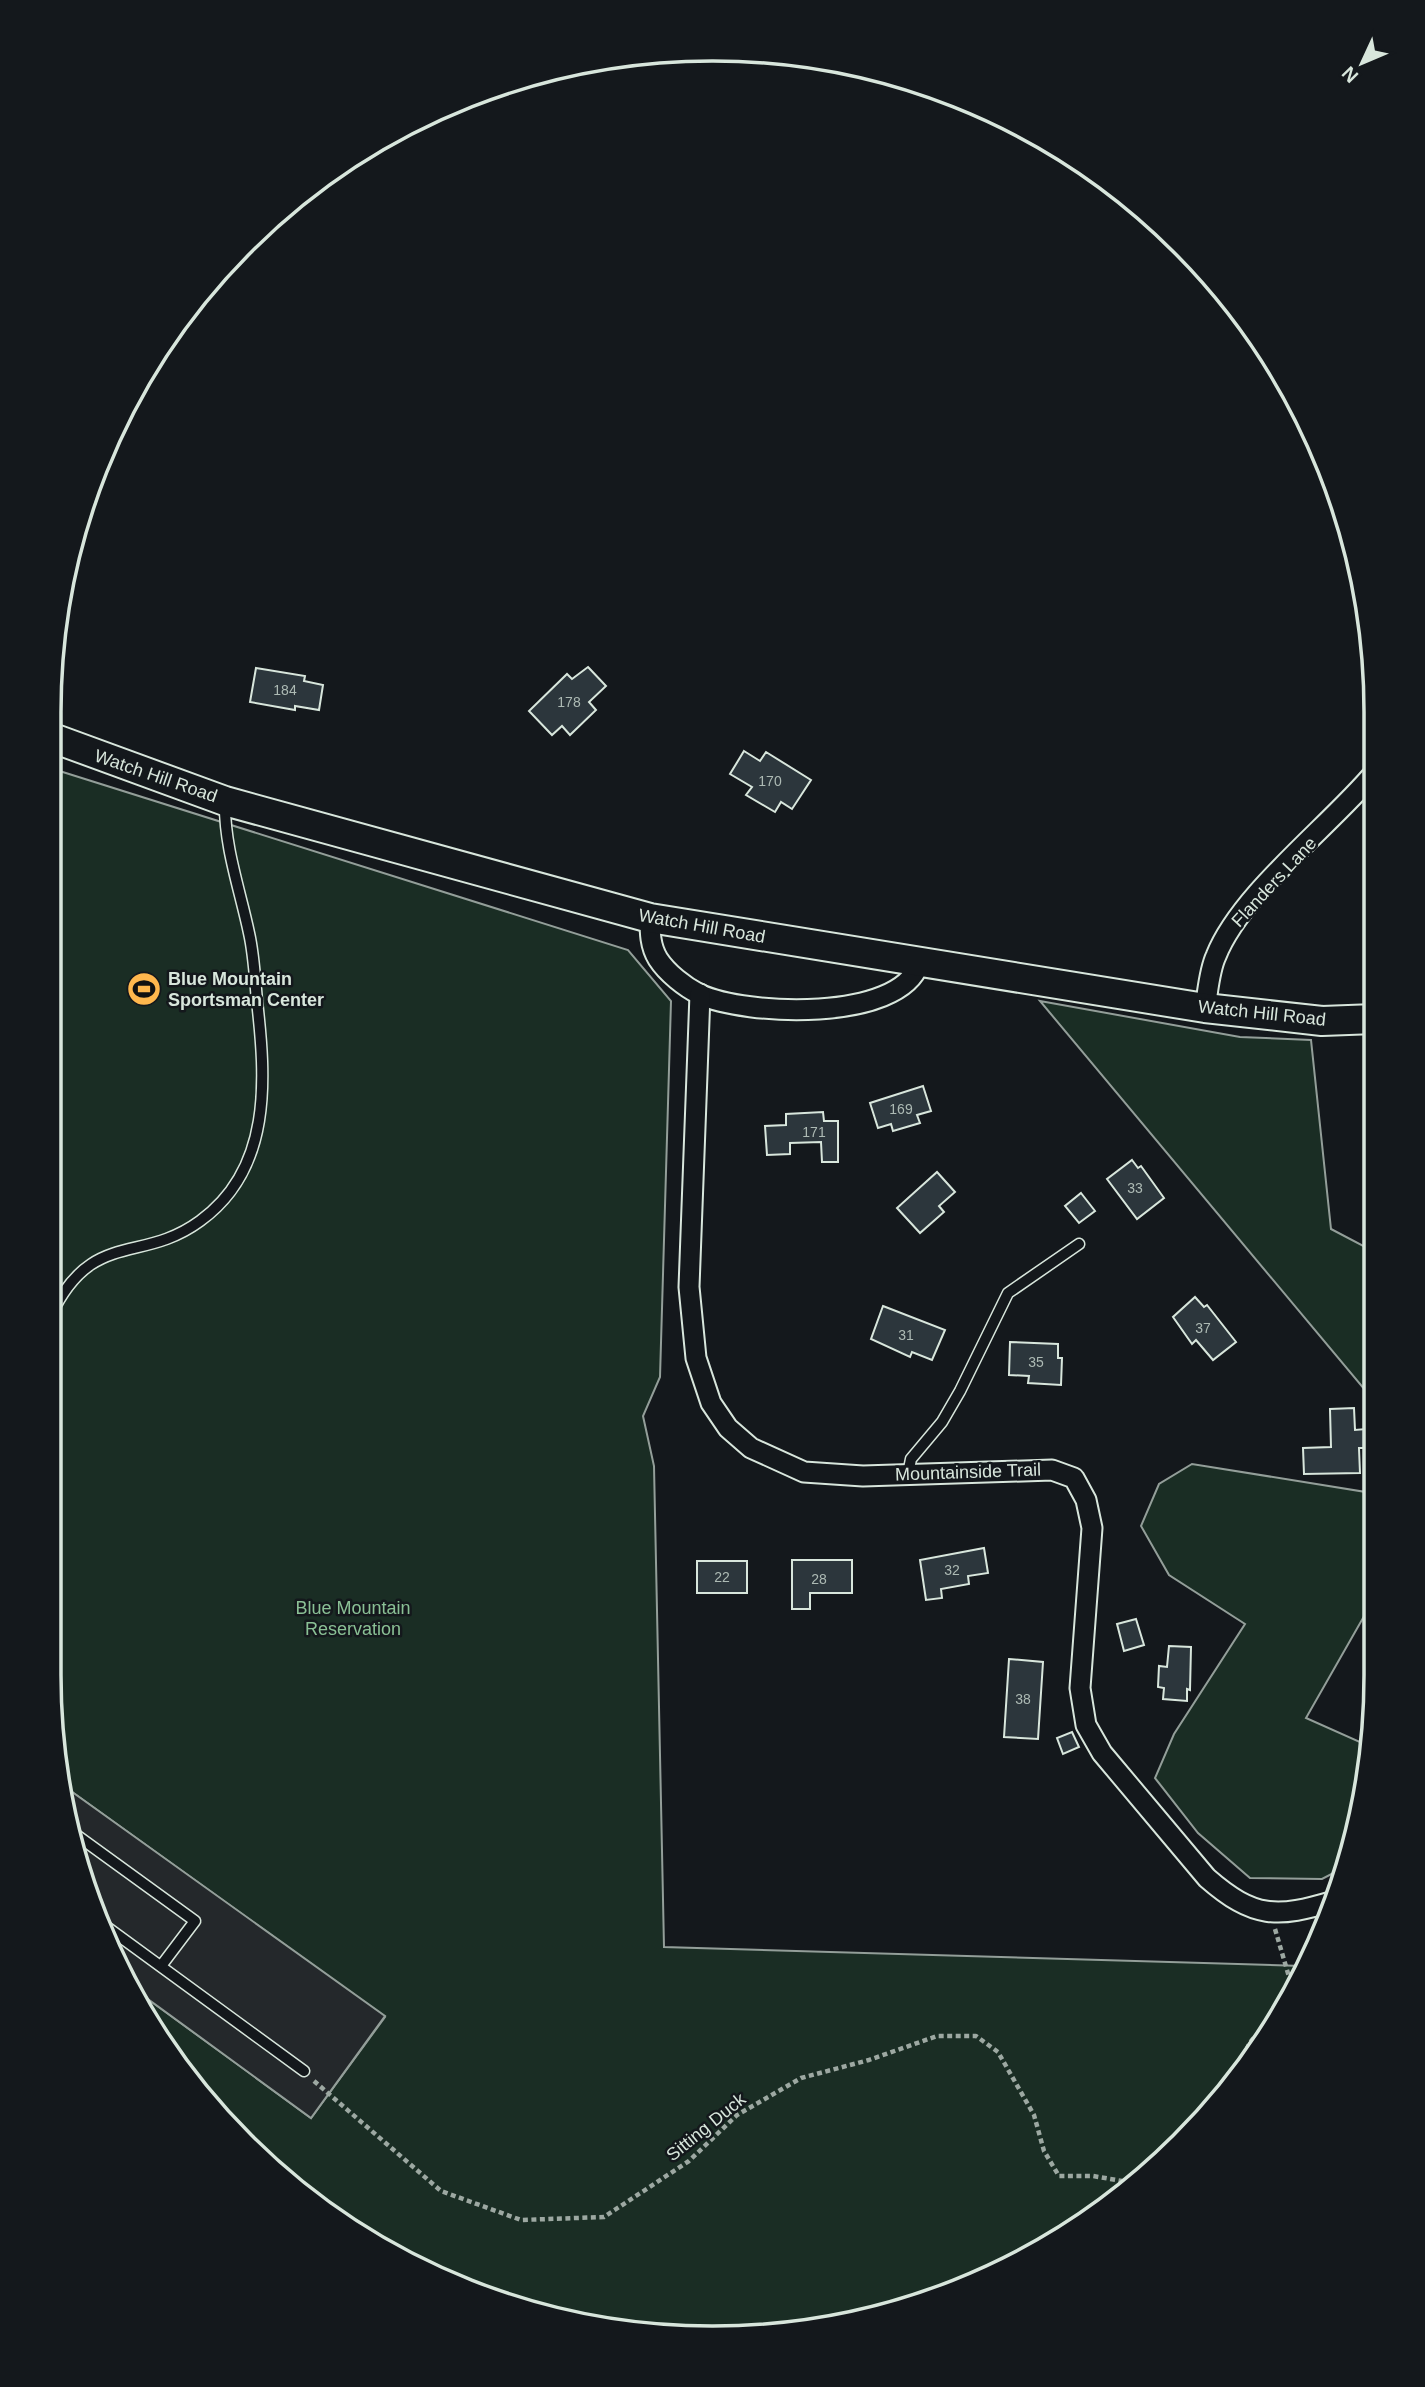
<svg xmlns="http://www.w3.org/2000/svg" width="1425" height="2387" font-family="Helvetica,sans-serif">
	<style>
		.green { fill: #1a2d24; stroke: #939e99; stroke-width: 2 }
		.parking { fill: #24282b; stroke: #939e99; stroke-width: 2 }
		.building { fill: #2c363c; stroke: #d8e6dc; stroke-width: 2 }
		.lines { fill: none; stroke-linecap: round; stroke-linejoin: round }
		.lane-casing { stroke: #d8e6dc; stroke-width: 13 }
		.street-casing { stroke: #d8e6dc; stroke-width: 23 }
		.secondary-casing { stroke: #d8e6dc; stroke-width: 32 }
		.path { stroke: #9da8a2; stroke-width: 4.5; stroke-dasharray: 5 3.5; stroke-linecap: butt }
		.lane { stroke: #14181c; stroke-width: 10 }
		.street { stroke: #14181c; stroke-width: 19 }
		.secondary { stroke: #14181c; stroke-width: 28 }
		.labels { text-anchor: middle; dominant-baseline: central; stroke-width: 5; stroke-linejoin: round; paint-order: stroke }
		.number-label { font-size: 14px; fill: #adbab4 }
		.street-label { font-size: 18px; fill: #d8e6dc; stroke: #14181c }
		.poi-label { font-size: 18px; font-weight: bold; fill: #d8e6dc; stroke: #14181c; text-anchor: start }
		.park-label { font-size: 18px; fill: #8ac095; stroke: #14181c }
		.rim { fill: none; stroke: #d8e6dc; stroke-width: 3.5 }
	</style>
	<rect width="100%" height="100%" fill="#14181c"/>
	<g class="green">
		<path d="M50 768 628 950 671 1001 660 1377 643 1416 654 1466 664 1947 1302 1966 1264 2043 1116 2201 925 2303 712 2338 500 2303 309 2201 186 2078 141 1994 311 2118 385 2017 68 1789 49 1674Z"/>
		<path d="M1040 1001 1240 1037 1311 1040 1331 1229 1375 1252V1402Z"/>
		<path d="M1375 1459V1597L1306 1718 1369 1746 1345 1867 1322 1879 1250 1878 1198 1833 1155 1778 1174 1734 1245 1624 1169 1575 1141 1526 1159 1484 1192 1464 1366 1492Z"/>
	</g>
	<path class="parking" d="M68 1789 385 2016 311 2118 141 1994 84 1887Z"/>
	<g class="building">
		<path d="M588 667 606 686 589 702 596 710 570 735 562 726 552 735 529 711 567 674 572 679Z"/>
		<path d="M256 668 305 676 304 681 323 685 319 710 295 706V710L250 702Z"/>
		<path d="M744 751 760 761 766 752 811 780 792 809 781 802 775 812 746 795 752 787 730 774Z"/>
		<path d="M923 1086 931 1111 917 1115 920 1123 893 1131 891 1124 878 1128 870 1103Z"/>
		<path d="M823 1112 824 1121H838V1162H822L821 1142 790 1143V1154L767 1155 765 1126 786 1125V1114Z"/>
		<path d="M1132 1160 1138 1168 1141 1166 1164 1198 1137 1219 1107 1179Z"/>
		<path d="M937 1172 955 1192 939 1206 944 1212 920 1233 897 1208Z"/>
		<path d="M1081 1193 1095 1211 1079 1223 1065 1206Z"/>
		<path d="M1195 1297 1204 1307 1207 1305 1236 1342 1213 1360 1196 1340 1192 1344 1173 1317Z"/>
		<path d="M883 1306 945 1330 932 1360 912 1352 910 1357 871 1339Z"/>
		<path d="M1010 1342 1058 1344V1358H1062L1061 1385 1028 1383 1029 1376 1009 1375Z"/>
		<path d="M1354 1408 1355 1430 1366 1429V1448H1359L1360 1473 1304 1474 1303 1448 1331 1447 1330 1409Z"/>
		<path d="M984 1548 988 1573 968 1576 969 1584 941 1589 942 1598 926 1600 920 1560Z"/>
		<path d="M792 1560H852V1593H810V1609H792Z"/>
		<rect x="697" y="1561" width="50" height="32"/>
		<path d="M1136 1619 1144 1645 1124 1651 1117 1624Z"/>
		<path d="M1169 1646 1191 1647 1190 1690 1187 1689V1701L1163 1699 1164 1688 1158 1687 1159 1666 1167 1667Z"/>
		<path d="M1009 1659 1043 1662 1038 1739 1004 1737Z"/>
		<path d="M1072 1732 1079 1747 1063 1754 1057 1738Z"/>
	</g>
	<g class="lines">
		<g class="lane-casing">
			<g id="lane">
				<path d="M50 1317C92 1228 140 1265 200 1221 272 1169 266 1080 257 1001 255 979 254 955 249 933 240 890 224 846 225 802"/>
				<path d="M908 1474 911 1459 942 1422 960 1391 1008 1293 1079 1244"/>
				<path d="M75 1834 195 1921 161 1966"/>
				<path d="M104 1925 304 2071"/>
			</g>
		</g>
		<g class="street-casing">
			<g id="street">
				<path d="M650 918C650 932 650 946 658 959 667 973 685 987 699 994 746 1016 899 1022 919 964"/>
				<path d="M700 994 689 1287 696 1358 711 1403 728 1428 751 1448 804 1472 863 1476 1052 1470 1074 1478 1086 1500 1092 1528 1080 1688 1086 1725 1102 1753 1207 1878C1254 1919 1277 1918 1334 1901"/>
				<path d="M1205 1008C1208 992 1209 971 1216 956 1241 893 1329 827 1375 772"/>
			</g>
		</g>
		<g class="secondary-casing">
			<path id="secondary" d="M50 737 225 801 650 918 1205 1008 1322 1021 1375 1019"/>
		</g>
		<g class="path">
			<path d="M1275 1929 1292 1987"/>
			<path d="M1243 2066C1246 2044 1252 2035 1272 2026"/>
			<path d="M314 2081 441 2191 521 2220 604 2217 689 2161 737 2115 801 2078 869 2060 937 2036H976L998 2052 1034 2115 1044 2151 1059 2176H1093L1134 2183"/>
		</g>
		<use href="#lane" class="lane"/>
		<use href="#street" class="street"/>
		<use href="#secondary" class="secondary"/>
	</g>
	<defs>
		<g id="stadium-disc" transform="scale(1.75)"><circle r="9.5" fill="#ffb74d" stroke="#14181c"/><path d="M0-5a6.5 5 0 1 0 0 10a6.5 5 0 1 0 0-10ZM-3.5-1.8h7v3.6h-7Z" fill="#111"/></g>
	</defs>
	<g fill-rule="evenodd">
		<use href="#stadium-disc" x="144" y="989"/>
	</g>
	<g class="labels">
		<g class="number-label">
			<text x="285" y="690">184</text>
			<text x="569" y="702">178</text>
			<text x="770" y="781">170</text>
			<text x="901" y="1109">169</text>
			<text x="814" y="1132">171</text>
			<text x="1135" y="1188">33</text>
			<text x="1203" y="1328">37</text>
			<text x="906" y="1335">31</text>
			<text x="1036" y="1362">35</text>
			<text x="952" y="1570">32</text>
			<text x="722" y="1577">22</text>
			<text x="819" y="1579">28</text>
			<text x="1023" y="1699">38</text>
		</g>
		<g class="street-label">
			<text transform="translate(156 776) rotate(19)">Watch Hill Road</text>
			<text transform="translate(1274 882) rotate(-47)">Flanders Lane</text>
			<text transform="translate(702 926) rotate(10)">Watch Hill Road</text>
			<text transform="translate(1262 1013) rotate(6)">Watch Hill Road</text>
			<text transform="translate(968 1472) rotate(-2)">Mountainside Trail</text>
			<text transform="translate(706 2127) rotate(-39)">Sitting Duck</text>
		</g>
		<g class="poi-label">
			<text x="168" y="979">Blue Mountain<tspan x="168" dy="21">Sportsman Center</tspan></text>
		</g>
		<g class="park-label">
			<text x="353" y="1608">Blue Mountain<tspan x="353" dy="21">Reservation</tspan></text>
		</g>
	</g>
	<path d="M0 0H1425V2387H0ZM712 61H713A651 651 0 0 1 1364 712V1675A651 651 0 0 1 713 2326H712A651 651 0 0 1 61 1675V712A651 651 0 0 1 712 61Z" fill="#14181c" fill-rule="evenodd"/>
	<path class="rim" d="M712 61H713A651 651 0 0 1 1364 712V1675A651 651 0 0 1 713 2326H712A651 651 0 0 1 61 1675V712A651 651 0 0 1 712 61Z"/>
	<g transform="translate(1362 63) rotate(226)" stroke="#14181c" stroke-width="5" paint-order="stroke">
	<path d="M0-5L12 26L0 18L-12 26Z" fill="#d8e6dc"/>
	<text y="-10" font-size="19" font-weight="bold" text-anchor="middle" fill="#d8e6dc">N</text>
	</g>
</svg>
